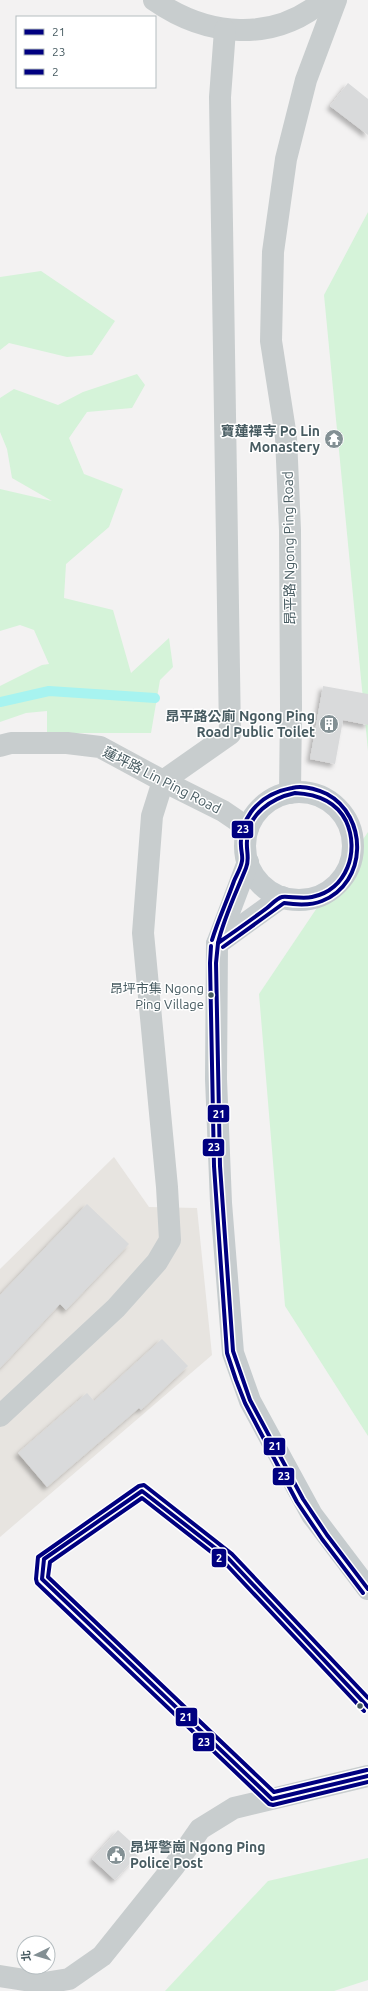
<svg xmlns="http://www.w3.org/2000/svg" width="368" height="1991" font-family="Ubuntu,'Noto Sans TC',sans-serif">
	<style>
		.commercial { fill: #e7e4e0 }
		.green { fill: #d5f3d9 }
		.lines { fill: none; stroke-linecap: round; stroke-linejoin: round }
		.stream { stroke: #a7f3f0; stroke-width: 10 }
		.building { fill: #d9dadb; filter: url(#shadow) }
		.minor { stroke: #c8cdce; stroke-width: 22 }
		.major { stroke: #c6ccce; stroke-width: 22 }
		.bus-1-casing { stroke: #fff; stroke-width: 7 }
		.bus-2-casing { stroke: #fff; stroke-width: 7 }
		.bus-3-casing { stroke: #fff; stroke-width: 7 }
		.bus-1 { stroke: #000080; stroke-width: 4 }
		.bus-2 { stroke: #000080; stroke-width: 4 }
		.bus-3 { stroke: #000080; stroke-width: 4 }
		.bus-dot { fill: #475b61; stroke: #fff; stroke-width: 1.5 }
		.labels { text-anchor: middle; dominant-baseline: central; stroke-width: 3; stroke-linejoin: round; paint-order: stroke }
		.bus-label { font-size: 13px; fill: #475b61; stroke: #fff; text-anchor: end }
		.poi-label { font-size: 14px; font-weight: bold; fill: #475b61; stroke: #fff; text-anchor: end }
		.street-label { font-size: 14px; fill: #475b61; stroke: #fff }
		.line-badge { stroke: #fff; stroke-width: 1.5 }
		.badge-label { font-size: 11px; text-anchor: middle; font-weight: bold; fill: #fff }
	</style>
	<defs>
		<filter id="shadow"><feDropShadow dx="-3.5" dy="3.5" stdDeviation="2" flood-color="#0004"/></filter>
	</defs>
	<rect width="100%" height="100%" fill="#f3f2f2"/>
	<path class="commercial" d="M114 1157 149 1207 197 1208 212 1355 0 1537V1269Z"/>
	<g class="green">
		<path d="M368 212V751L324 295Z"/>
		<path d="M41 271 115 321 92 355 67 357 9 343 0 350V277Z"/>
		<path d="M137 374 145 385 132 408 87 412 69 438 84 474 123 489 109 527 66 564 64 598 113 610 131 673 169 638 173 667 160 680 151 733H47V711L26 713 0 722V686L42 665 49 664 34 630 20 625 0 631V489L52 501 12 478 7 449 0 432V398L14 389 58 405 83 392Z"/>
		<path d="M368 832V1436L285 1306 259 994Z"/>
		<path d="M368 1858V1980L334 1991H165L268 1881Z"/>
	</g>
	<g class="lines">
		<path class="stream" d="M0 702 49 691 155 698"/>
	</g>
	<g class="building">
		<path d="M348 83 368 99V135L330 106Z"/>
		<path d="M323 686 368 694V725L343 720 335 764 310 759Z"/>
		<path d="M87 1204 129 1244 66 1310 60 1304 0 1368V1295Z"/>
		<path d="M162 1339 188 1366 141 1410 139 1408 47 1487 18 1453 87 1393 94 1401Z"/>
		<path d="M118 1830 141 1851 115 1880 92 1859Z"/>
	</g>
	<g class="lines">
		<g class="minor">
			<path d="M154 0C207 37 273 43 324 0"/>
			<path d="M0 746 11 743H67L100 747 163 781 223 811 248 828"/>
			<path d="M290 793 291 707 290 530 286 437 271 341 273 252 286 159 306 80 336 0"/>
			<path d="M0 1416 116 1308 157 1262 170 1240 167 1187 143 933 152 816 163 781 230 734 220 97 225 30"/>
			<path d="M0 1976 44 1983 69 1979 102 1956 175 1865 200 1829 234 1808 368 1776"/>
		</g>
		<g class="major">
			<circle cx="299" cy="846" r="54"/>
			<path d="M248 862 217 944 216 1079 221 1203 233 1353 250 1401 312 1515 368 1589"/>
			<path d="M217 944 282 897"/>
		</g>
		<g class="bus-1-casing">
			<g id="bus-1">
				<path d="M295 793C315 794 336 801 346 821 360 851 347 890 312 897 303 899 287 896 282 897 277 898 271 905 267 908 251 920 234 932 218 943 224 917 236 893 246 868 250 859 246 851 247 841 247 814 272 798 295 793Z"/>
				<path d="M218 943 216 963 220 1166 233 1351 250 1400 303 1499 327 1535 368 1589"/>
				<path d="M368 1707 228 1558 142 1491 44 1559 42 1579 272 1799 368 1776"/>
			</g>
		</g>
		<g class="bus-2-casing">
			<g id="bus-2">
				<path d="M212 940C218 920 227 901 234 881 237 874 241 868 242 861 243 856 241 851 241 846 240 834 244 822 251 812 261 798 276 791 292 788 304 785 316 789 327 794 368 816 368 883 322 901 310 906 297 905 284 903L223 947"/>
				<path d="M211 946 210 963 214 1166 227 1353 236 1380 245 1403 297 1502 322 1539 363 1593"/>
				<path d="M368 1698 232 1554 144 1485 139 1486 38 1557 36 1579 37 1583 269 1804 273 1805 368 1782"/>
			</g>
		</g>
		<g class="bus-3-casing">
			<path id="bus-3" d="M364 1711 224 1562 142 1498 50 1562 48 1577 274 1792 367 1770"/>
		</g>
		<use href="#bus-1" class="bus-1"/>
		<use href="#bus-2" class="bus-2"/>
		<use href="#bus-3" class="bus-3"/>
	</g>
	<defs>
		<g id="temple-disc" transform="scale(1)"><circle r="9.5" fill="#839094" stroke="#fff"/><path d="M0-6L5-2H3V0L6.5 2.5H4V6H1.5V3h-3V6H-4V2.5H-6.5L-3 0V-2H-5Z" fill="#fff"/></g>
		<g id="building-disc" transform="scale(1)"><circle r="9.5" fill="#839094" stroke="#fff"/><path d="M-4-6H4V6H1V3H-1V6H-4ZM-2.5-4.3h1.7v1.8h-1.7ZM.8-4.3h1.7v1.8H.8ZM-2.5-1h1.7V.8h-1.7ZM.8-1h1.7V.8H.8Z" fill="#fff"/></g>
		<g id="civic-disc" transform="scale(1)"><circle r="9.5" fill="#839094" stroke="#fff"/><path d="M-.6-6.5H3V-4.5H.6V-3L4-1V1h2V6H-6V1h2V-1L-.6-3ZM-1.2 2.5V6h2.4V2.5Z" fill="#fff"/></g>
	</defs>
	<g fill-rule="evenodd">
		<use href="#temple-disc" x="334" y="439"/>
		<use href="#building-disc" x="329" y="724"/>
		<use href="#civic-disc" x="116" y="1855"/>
	</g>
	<g class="bus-dot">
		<circle cx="211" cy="995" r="3.5"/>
		<circle cx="360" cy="1706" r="3.5"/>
	</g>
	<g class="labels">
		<g class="bus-label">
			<text x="204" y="988">昂坪市集 Ngong<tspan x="204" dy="16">Ping Village</tspan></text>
		</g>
		<g class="poi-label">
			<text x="320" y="431">寶蓮禪寺 Po Lin<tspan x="320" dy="16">Monastery</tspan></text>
			<text x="315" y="716">昂平路公廁 Ngong Ping<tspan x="315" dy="16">Road Public Toilet</tspan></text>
			<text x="130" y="1847" text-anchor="start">昂坪警崗 Ngong Ping<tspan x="130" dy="16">Police Post</tspan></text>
		</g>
		<g class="street-label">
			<text transform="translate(289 548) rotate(-91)">昂平路 Ngong Ping Road</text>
			<text transform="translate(162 780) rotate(27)">蓮坪路 Lin Ping Road</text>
		</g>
	</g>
	<g class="line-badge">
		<rect x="231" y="820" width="23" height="19" rx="4" fill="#000080"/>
		<rect x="207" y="1104" width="23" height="19" rx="4" fill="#000080"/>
		<rect x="202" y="1138" width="23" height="19" rx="4" fill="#000080"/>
		<rect x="263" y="1437" width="23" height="19" rx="4" fill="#000080"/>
		<rect x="272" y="1467" width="23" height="19" rx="4" fill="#000080"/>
		<rect x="211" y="1548" width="16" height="20" rx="4" fill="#000080"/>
		<rect x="175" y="1707" width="23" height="20" rx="4" fill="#000080"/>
		<rect x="192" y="1732" width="23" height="20" rx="4" fill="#000080"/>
	</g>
	<g class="badge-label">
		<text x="243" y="833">23</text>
		<text x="219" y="1118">21</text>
		<text x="214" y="1151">23</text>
		<text x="275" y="1450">21</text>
		<text x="284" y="1480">23</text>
		<text x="219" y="1562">2</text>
		<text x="186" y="1721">21</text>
		<text x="204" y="1746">23</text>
	</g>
	<rect x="16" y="16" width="140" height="72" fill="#ffffff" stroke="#b5bdc0"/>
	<rect x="24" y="29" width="20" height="6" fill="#000080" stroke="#b5bdc0"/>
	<text x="52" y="36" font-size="12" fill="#475b61">21</text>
	<rect x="24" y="49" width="20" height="6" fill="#000080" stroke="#b5bdc0"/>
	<text x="52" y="56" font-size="12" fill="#475b61">23</text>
	<rect x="24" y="69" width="20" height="6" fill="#000080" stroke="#b5bdc0"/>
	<text x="52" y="76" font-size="12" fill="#475b61">2</text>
	<g transform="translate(36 1955) rotate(265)"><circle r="19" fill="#ffffff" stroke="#b5bdc0"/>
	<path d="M0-3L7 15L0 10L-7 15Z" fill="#839094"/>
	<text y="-6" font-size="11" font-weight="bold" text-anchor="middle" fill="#475b61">北</text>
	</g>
</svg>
